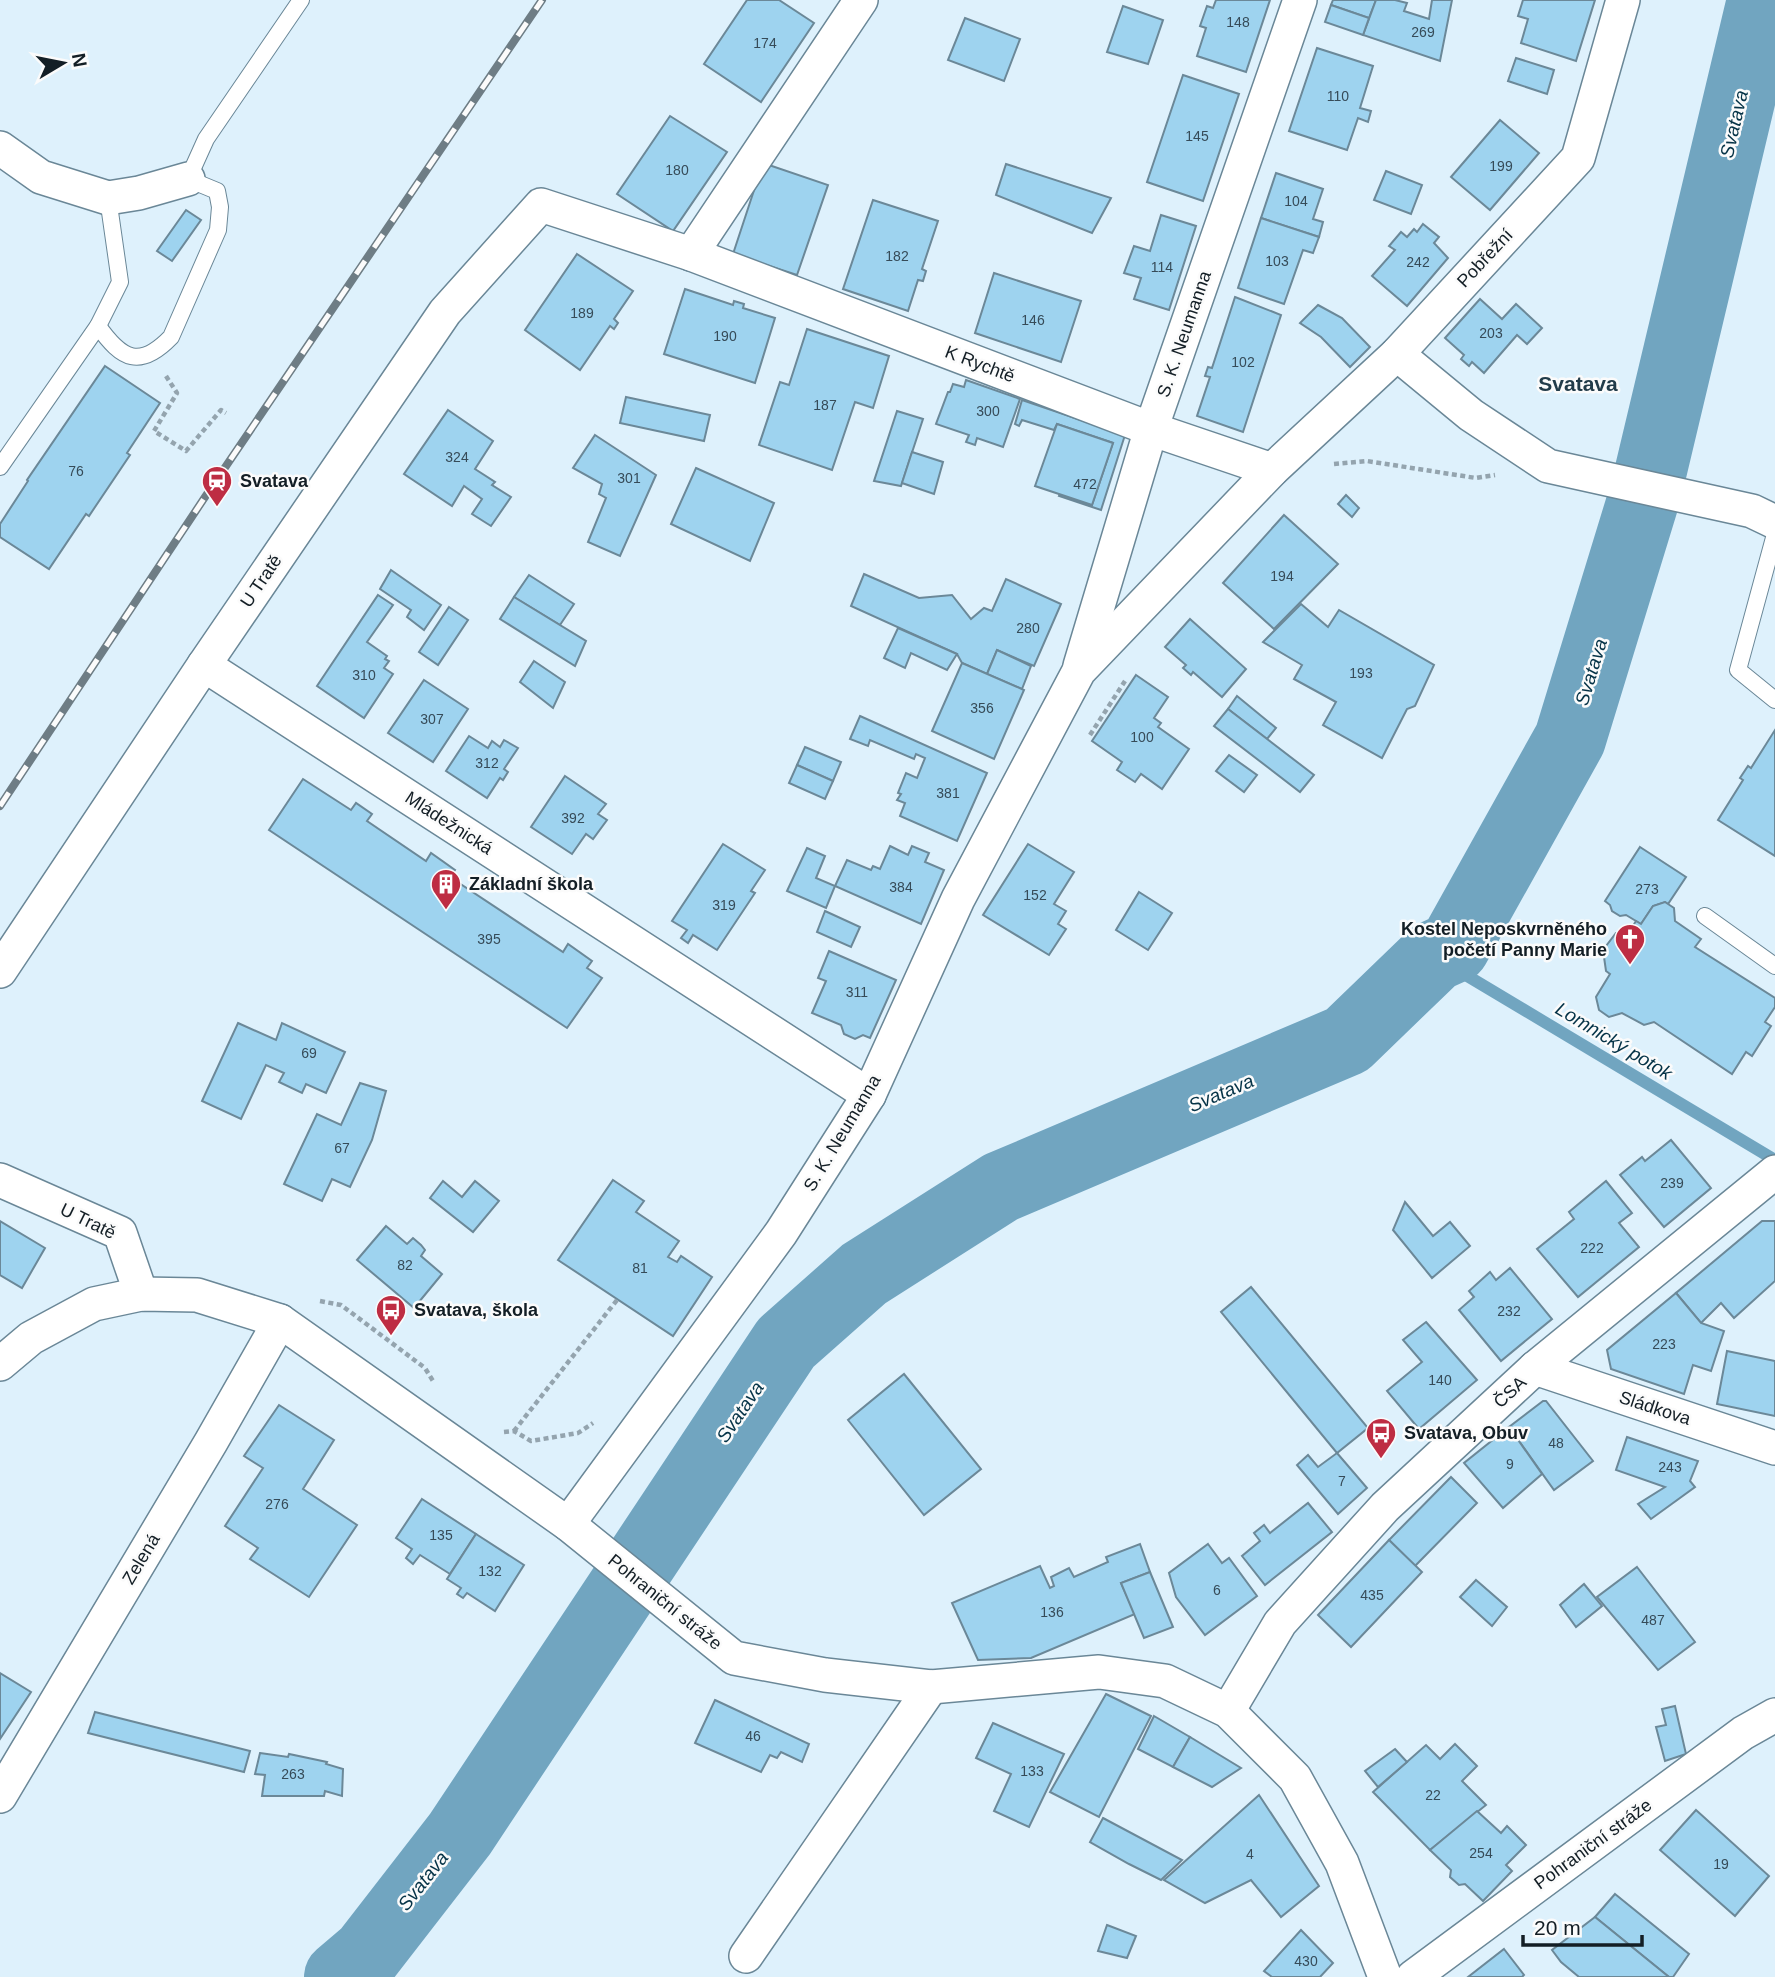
<svg xmlns="http://www.w3.org/2000/svg" width="1775" height="1977" font-family="Helvetica,sans-serif">
	<style>
		.lines { fill: none; stroke-linecap: round; stroke-linejoin: round }
		.stream { stroke: #71a5c0; stroke-width: 12 }
		.river { stroke: #71a5c0; stroke-width: 72 }
		.building { fill: #9ed3ef; stroke: #6b8898; stroke-width: 2 }
		.service-casing { stroke: #6a8797; stroke-width: 18 }
		.minor-casing { stroke: #6a8797; stroke-width: 36 }
		.path { stroke: #94a4ae; stroke-width: 4.5; stroke-dasharray: 5 3.5; stroke-linecap: butt }
		.service { stroke: #fff; stroke-width: 16 }
		.minor { stroke: #fff; stroke-width: 33 }
		.rail-casing { stroke: #6e7d85; stroke-width: 8 }
		.rail { stroke: #fbfbfb; stroke-width: 5; stroke-dasharray: 16; stroke-linecap: butt }
		.labels { text-anchor: middle; dominant-baseline: central; stroke-width: 5; stroke-linejoin: round; paint-order: stroke }
		.number-label { font-size: 14px; fill: #364b58 }
		.street-label { font-size: 18px; fill: #131e25; stroke: #fbfbfb }
		.poi-label { font-size: 18px; font-weight: bold; fill: #131e25; stroke: #fbfbfb; text-anchor: start }
		.water-label { font-size: 19px; font-style: italic; fill: #053347; stroke: #fbfbfb }
		.quarter-label { font-size: 21px; font-weight: bold; fill: #223c4a; stroke: #fbfbfb }
	</style>
	<rect width="100%" height="100%" fill="#def1fc"/>
	<g class="lines">
		<path class="stream" d="M1434 956 1775 1160"/>
		<path class="river" d="M340 1977 367 1954 460 1834 786 1343 864 1274 1001 1187 1347 1040 1434 956 1454 947 1570 739 1646 491 1763 0"/>
	</g>
	<g class="building">
		<path d="M747 0H779L814 23 761 102 704 64Z"/>
		<path d="M1216 0H1270L1246 72 1197 56 1206 28 1200 26 1207 6 1213 8Z"/>
		<path d="M1333 0H1376L1369 18 1331 5Z"/>
		<path d="M1376 0H1395L1407 3 1404 11 1429 19 1432 0H1452L1440 61 1363 35Z"/>
		<path d="M1523 0H1595L1576 61 1521 43 1528 19 1518 16Z"/>
		<path d="M1331 5 1369 18 1363 35 1325 22Z"/>
		<path d="M1123 6 1163 20 1148 64 1107 52Z"/>
		<path d="M965 18 1020 39 1004 81 948 60Z"/>
		<path d="M1317 48 1373 66 1360 108 1371 111 1368 122 1358 118 1347 150 1289 131Z"/>
		<path d="M1516 58 1554 70 1547 94 1508 81Z"/>
		<path d="M1183 75 1239 94 1203 201 1147 182Z"/>
		<path d="M670 116 727 152 673 231 617 194Z"/>
		<path d="M1500 120 1539 153 1490 210 1451 177Z"/>
		<path d="M763 163 828 185 797 275 733 254Z"/>
		<path d="M1006 164 1111 198 1092 233 996 195Z"/>
		<path d="M1386 171 1422 185 1411 214 1374 200Z"/>
		<path d="M1276 173 1323 189 1313 219 1323 222 1319 237 1261 218Z"/>
		<path d="M873 200 938 221 922 269 926 271 923 281 918 280 908 311 843 289Z"/>
		<path d="M186 210 201 220 172 261 157 251Z"/>
		<path d="M1161 215 1196 226 1169 310 1134 299 1141 278 1124 273 1134 246 1150 251Z"/>
		<path d="M1261 218 1319 237 1313 253 1303 250 1284 304 1238 288Z"/>
		<path d="M1423 224 1439 237 1434 243 1448 258 1407 306 1372 276 1395 250 1389 246 1401 232 1407 237 1414 229 1417 232Z"/>
		<path d="M577 254 633 291 614 319 618 323 614 329 610 326 580 370 525 330Z"/>
		<path d="M994 273 1081 301 1061 362 975 333Z"/>
		<path d="M685 289 733 305 734 301 744 304 743 308 775 318 755 383 664 354Z"/>
		<path d="M1235 297 1281 315 1243 432 1197 416 1210 377 1205 376 1208 367 1212 368Z"/>
		<path d="M1480 299 1502 319 1516 304 1542 328 1527 344 1517 335 1484 373 1472 362 1469 366 1461 359 1464 355 1445 338Z"/>
		<path d="M1318 305 1342 318 1370 347 1350 367 1321 337 1300 323Z"/>
		<path d="M807 329 889 356 873 408 855 402 832 470 759 445 780 382 789 385Z"/>
		<path d="M105 366 160 403 127 453 130 455 89 516 86 514 49 569 0 537V524L28 481 27 480Z"/>
		<path d="M966 380 1020 399 1003 447 977 438 975 445 966 442 969 435 936 424 948 392H950L953 384 964 387Z"/>
		<path d="M626 397 710 415 704 441 620 423Z"/>
		<path d="M1022 400 1125 435 1101 510 1059 496 1060 494 1092 505 1113 443 1057 424 1054 430 1022 420 1019 426 1015 424Z"/>
		<path d="M448 410 493 441 475 469 495 482 492 485 511 497 491 526 472 514 482 499 464 486 452 506 404 474Z"/>
		<path d="M897 411 923 419 901 486 874 481Z"/>
		<path d="M1057 424 1113 443 1092 505 1035 486Z"/>
		<path d="M595 435 656 475 620 556 588 542 606 498 599 494 602 484 573 468Z"/>
		<path d="M912 452 943 462 934 494 902 483Z"/>
		<path d="M696 468 774 503 750 561 671 524Z"/>
		<path d="M1346 495 1359 508 1352 517 1338 504Z"/>
		<path d="M1284 515 1338 564 1274 629 1223 583Z"/>
		<path d="M391 570 441 605 424 630 407 617 411 610 380 589Z"/>
		<path d="M864 574 919 598 952 595 971 619 984 608 992 611 1006 579 1061 604 1034 666 997 650 987 674 962 663 957 654 851 606Z"/>
		<path d="M529 575 574 604 560 625 514 597Z"/>
		<path d="M378 595 393 605 367 642 387 656 385 659 389 661 384 668 393 674 364 718 317 686Z"/>
		<path d="M514 597 586 641 575 666 500 619Z"/>
		<path d="M1301 604 1328 627 1339 610 1434 665 1415 706 1407 709 1382 758 1323 725 1336 702 1294 679 1302 665 1263 642Z"/>
		<path d="M449 607 468 620 438 665 419 652Z"/>
		<path d="M1190 619 1246 669 1222 697 1193 672 1191 675 1183 668 1186 665 1165 647Z"/>
		<path d="M898 628 957 654 947 670 911 653 905 668 884 658Z"/>
		<path d="M997 650 1031 666 1022 689 987 674Z"/>
		<path d="M534 661 565 682 553 708 520 682Z"/>
		<path d="M962 663 1024 690 994 759 932 731Z"/>
		<path d="M1136 675 1168 697 1154 718 1161 723 1158 727 1189 749 1162 789 1141 774 1135 782 1117 770 1122 762 1092 741Z"/>
		<path d="M424 680 468 709 433 762 388 733Z"/>
		<path d="M1237 696 1276 728 1267 739 1228 709Z"/>
		<path d="M1228 709 1314 775 1300 792 1214 726Z"/>
		<path d="M860 716 987 773 957 841 900 816 905 803 897 800 901 794 898 793 906 773 917 778 925 758 916 754 914 759 870 740 868 746 850 739Z"/>
		<path d="M1775 730V856L1718 820 1743 780 1740 778 1748 766 1751 768Z"/>
		<path d="M469 736 488 748 492 741 500 747 504 740 518 748 504 769 508 772 503 780 500 778 487 798 446 771Z"/>
		<path d="M805 747 841 762 833 781 797 765Z"/>
		<path d="M1229 755 1257 775 1244 792 1216 771Z"/>
		<path d="M797 765 833 781 825 799 789 783Z"/>
		<path d="M565 776 606 804 598 814 607 820 593 839 586 834 572 854 531 827Z"/>
		<path d="M303 779 351 810 356 803 372 814 367 821 426 861 431 853 455 870 450 877 563 952 568 944 592 961 587 968 602 978 567 1028 269 830Z"/>
		<path d="M723 844 765 870 751 891 755 893 717 950 693 935 688 943 681 938 687 930 672 921Z"/>
		<path d="M1028 844 1074 872 1054 904 1066 911 1058 924 1066 929 1049 955 983 915Z"/>
		<path d="M890 846 908 855 912 846 929 853 925 862 944 870 921 924 835 886 847 860 871 870 873 866 880 869Z"/>
		<path d="M1640 847 1686 877 1668 904 1665 902 1653 906 1641 924 1626 915 1620 916 1612 911 1610 905 1605 901Z"/>
		<path d="M807 848 825 856 816 878 835 886 826 908 787 891Z"/>
		<path d="M1139 892 1172 913 1148 950 1116 930Z"/>
		<path d="M1665 902 1674 908 1675 921 1701 939 1695 947 1775 998V1007L1765 1022 1771 1026 1752 1056 1746 1052 1732 1074 1654 1022 1644 1025 1622 1013 1609 1017 1599 1010 1596 997 1610 974 1606 971 1603 950 1616 933 1629 932 1636 921 1641 924 1653 906Z"/>
		<path d="M825 911 860 927 851 947 817 932Z"/>
		<path d="M829 951 896 980 870 1038 863 1035 855 1039 844 1034 841 1025 812 1013 826 981 818 978Z"/>
		<path d="M238 1023 276 1040 282 1023 345 1052 326 1093 306 1084 302 1093 279 1082 284 1073 266 1065 241 1119 202 1101Z"/>
		<path d="M360 1083 386 1091 372 1140 350 1187 332 1179 322 1201 284 1184 317 1114 341 1125Z"/>
		<path d="M1671 1140 1711 1188 1664 1227 1620 1175 1642 1157 1645 1161Z"/>
		<path d="M613 1180 644 1201 636 1212 679 1241 668 1257 677 1262 681 1256 712 1277 673 1336 558 1260Z"/>
		<path d="M443 1181 462 1197 475 1181 499 1201 473 1232 430 1198Z"/>
		<path d="M1606 1181 1632 1213 1619 1223 1639 1247 1578 1297 1537 1249 1574 1219 1569 1212Z"/>
		<path d="M1405 1202 1433 1236 1450 1222 1470 1246 1432 1278 1393 1230Z"/>
		<path d="M0 1221 45 1248 22 1288 0 1275Z"/>
		<path d="M1762 1221H1775V1281L1734 1318 1721 1303 1701 1323 1676 1293Z"/>
		<path d="M386 1226 407 1244 413 1238 421 1245 425 1250 421 1256 442 1274 414 1308 357 1260Z"/>
		<path d="M1510 1268 1552 1319 1501 1361 1459 1310 1474 1297 1469 1291 1490 1272 1496 1280Z"/>
		<path d="M1251 1287 1368 1428 1337 1453 1221 1312Z"/>
		<path d="M1676 1293 1701 1323 1724 1331 1711 1371 1693 1365 1684 1394 1611 1369 1607 1350Z"/>
		<path d="M1426 1322 1477 1380 1419 1429 1387 1391 1422 1362 1403 1340Z"/>
		<path d="M1727 1351 1775 1361V1416L1717 1404Z"/>
		<path d="M904 1374 981 1469 924 1515 848 1420Z"/>
		<path d="M1543 1401H1546L1593 1461 1554 1490 1509 1427Z"/>
		<path d="M279 1405 334 1440 303 1489 357 1525 309 1597 250 1559 258 1548 225 1526 263 1468 244 1456Z"/>
		<path d="M1509 1427 1542 1474 1503 1508 1464 1463Z"/>
		<path d="M1627 1437 1698 1461 1690 1481 1695 1487 1651 1519 1638 1504 1665 1487 1616 1470Z"/>
		<path d="M1337 1453 1367 1488 1338 1514 1297 1465 1308 1455 1318 1467Z"/>
		<path d="M1451 1477 1477 1503 1415 1566 1389 1540Z"/>
		<path d="M422 1499 476 1534 450 1574 420 1555 413 1564 406 1558 412 1549 396 1538Z"/>
		<path d="M1308 1503 1332 1532 1265 1585 1242 1556 1260 1541 1254 1533 1264 1525 1270 1533Z"/>
		<path d="M476 1534 524 1565 495 1611 467 1593 463 1598 457 1594 461 1588 447 1579Z"/>
		<path d="M1389 1540 1422 1572 1351 1647 1318 1615Z"/>
		<path d="M1140 1544 1150 1572 1121 1583 1135 1614 1031 1658 978 1660 952 1603 1040 1566 1050 1588 1054 1586 1051 1577 1069 1568 1074 1577 1108 1562 1106 1557Z"/>
		<path d="M1208 1544 1222 1563 1229 1558 1257 1596 1205 1635 1176 1597 1169 1573Z"/>
		<path d="M1637 1567 1695 1642 1658 1670 1597 1597Z"/>
		<path d="M1150 1572 1173 1627 1144 1638 1121 1583Z"/>
		<path d="M1476 1580 1507 1607 1492 1626 1460 1597Z"/>
		<path d="M1584 1584 1602 1606 1576 1627 1560 1605Z"/>
		<path d="M0 1673 31 1692 0 1739Z"/>
		<path d="M1106 1694 1151 1716 1099 1817 1050 1792Z"/>
		<path d="M715 1700 809 1744 802 1762 781 1752 777 1758 770 1755 761 1772 695 1743Z"/>
		<path d="M1675 1706 1686 1754 1665 1761 1656 1727 1666 1725 1662 1709Z"/>
		<path d="M95 1712 250 1751 244 1772 88 1733Z"/>
		<path d="M1154 1716 1190 1737 1173 1767 1138 1749Z"/>
		<path d="M993 1723 1064 1754 1029 1827 994 1811 1011 1774 976 1758Z"/>
		<path d="M1190 1737 1241 1768 1212 1787 1173 1767Z"/>
		<path d="M1455 1744 1477 1766 1462 1781 1486 1805 1430 1850 1373 1792 1426 1745 1440 1759Z"/>
		<path d="M1395 1749 1407 1762 1378 1787 1365 1771Z"/>
		<path d="M260 1753 288 1757 289 1754 327 1762 326 1764 343 1769 342 1796 325 1791 324 1796H262L265 1775 255 1774Z"/>
		<path d="M1259 1795 1319 1886 1281 1917 1251 1880 1205 1903 1164 1880Z"/>
		<path d="M1696 1810 1769 1876 1735 1916 1660 1850Z"/>
		<path d="M1477 1811 1501 1833 1507 1826 1526 1845 1506 1865 1512 1871 1483 1901 1465 1884 1459 1885 1450 1877 1451 1870 1430 1850Z"/>
		<path d="M1103 1818 1182 1860 1161 1880 1129 1864 1090 1842Z"/>
		<path d="M1615 1894 1689 1954 1673 1977H1669L1595 1917Z"/>
		<path d="M1595 1917 1669 1977H1579L1561 1962 1552 1950Z"/>
		<path d="M1107 1925 1136 1936 1127 1958 1098 1951Z"/>
		<path d="M1301 1930 1333 1963 1320 1977H1272L1264 1971Z"/>
		<path d="M1504 1949 1524 1975 1522 1977H1468Z"/>
	</g>
	<g class="lines">
		<g class="service-casing">
			<g id="service">
				<path d="M98 326C122 360 140 369 171 337L218 230 220 207 217 191 188 179 206 139 301 0"/>
				<path d="M0 467 98 326 120 282 108 198"/>
				<path d="M1775 534 1738 670 1775 700"/>
				<path d="M1705 916 1775 966"/>
			</g>
		</g>
		<g class="minor-casing">
			<g id="minor">
				<path d="M0 148 41 177 108 198 139 193 188 179"/>
				<path d="M691 254 861 0"/>
				<path d="M1397 354 1471 415 1548 466 1752 511 1775 522"/>
				<path d="M204 665 869 1095"/>
				<path d="M1080 666 1151 429 1300 0"/>
				<path d="M0 971 204 665 445 312 541 205 691 254 1151 429 1272 470"/>
				<path d="M0 1180 120 1233 141 1294"/>
				<path d="M0 1364 31 1338 94 1304 141 1294 197 1295 280 1321 568 1524 734 1658 825 1675 931 1687 1099 1672 1165 1681 1228 1711 1295 1778 1342 1863 1385 1977"/>
				<path d="M1535 1368 1775 1448"/>
				<path d="M568 1524 781 1233 869 1095 958 899 1079 671 1272 470 1397 354 1578 158 1623 0"/>
				<path d="M1228 1711 1280 1623 1385 1507 1535 1368 1775 1172"/>
				<path d="M0 1796 211 1442 280 1321"/>
				<path d="M746 1956 931 1687"/>
				<path d="M1413 1977 1743 1733 1775 1715"/>
			</g>
		</g>
		<g class="path">
			<path d="M166 376 177 393 154 431 186 451 221 410 226 413"/>
			<path d="M1334 464 1367 461 1476 478 1495 475"/>
			<path d="M1090 735 1125 681"/>
			<path d="M320 1301 341 1305 425 1368 433 1381"/>
			<path d="M514 1431 617 1300"/>
			<path d="M504 1432 514 1431 531 1441 578 1433 593 1423"/>
		</g>
		<use href="#service" class="service"/>
		<use href="#minor" class="minor"/>
		<g class="rail-casing">
			<path id="rail" d="M0 806 205 497 542 0"/>
		</g>
		<use href="#rail" class="rail"/>
	</g>
	<defs>
		<g id="station-pin" transform="scale(1.575)"><path d="M0 17L-7.5 6A9.5 9.5 0 1 1 7.5 6Z" fill="#be2d43" stroke="#fbfbfb"/><path d="M-3-6H3Q5-6 5-4V2Q5 4 3 4L4.5 6H3L1.5 4h-3L-3 6H-4.5L-3 4Q-5 4-5 2V-4Q-5-6-3-6ZM-3.5-4v3h7v-3ZM-3.5 1v1.5H-2V1ZM2 1v1.5H3.5V1Z" fill="#fff"/></g>
		<g id="building-pin" transform="scale(1.575)"><path d="M0 17L-7.5 6A9.5 9.5 0 1 1 7.5 6Z" fill="#be2d43" stroke="#fbfbfb"/><path d="M-4-6H4V6H1V3H-1V6H-4ZM-2.5-4.3h1.7v1.8h-1.7ZM.8-4.3h1.7v1.8H.8ZM-2.5-1h1.7V.8h-1.7ZM.8-1h1.7V.8H.8Z" fill="#fff"/></g>
		<g id="church-pin" transform="scale(1.575)"><path d="M0 17L-7.5 6A9.5 9.5 0 1 1 7.5 6Z" fill="#be2d43" stroke="#fbfbfb"/><path d="M-1.2-6h2.4v3.5h3.3v2.4h-3.3V6h-2.4V-.1h-3.3v-2.4h3.3Z" fill="#fff"/></g>
		<g id="bus-pin" transform="scale(1.575)"><path d="M0 17L-7.5 6A9.5 9.5 0 1 1 7.5 6Z" fill="#be2d43" stroke="#fbfbfb"/><path d="M-5-6H5V4H4V6H2V4H-2V6H-4V4H-5ZM-3.5-4V0h7V-4ZM-3.5 1.2v1.5H-2V1.2ZM2 1.2v1.5H3.5V1.2Z" fill="#fff"/></g>
	</defs>
	<g fill-rule="evenodd">
		<use href="#station-pin" x="217" y="481"/>
		<use href="#building-pin" x="446" y="884"/>
		<use href="#church-pin" x="1630" y="939"/>
		<use href="#bus-pin" x="391" y="1310"/>
		<use href="#bus-pin" x="1381" y="1433"/>
	</g>
	<g class="labels">
		<g class="number-label">
			<text x="1238" y="22">148</text>
			<text x="1423" y="32">269</text>
			<text x="765" y="43">174</text>
			<text x="1338" y="96">110</text>
			<text x="1197" y="136">145</text>
			<text x="1501" y="166">199</text>
			<text x="677" y="170">180</text>
			<text x="1296" y="201">104</text>
			<text x="897" y="256">182</text>
			<text x="1277" y="261">103</text>
			<text x="1418" y="262">242</text>
			<text x="1162" y="267">114</text>
			<text x="582" y="313">189</text>
			<text x="1033" y="320">146</text>
			<text x="1491" y="333">203</text>
			<text x="725" y="336">190</text>
			<text x="1243" y="362">102</text>
			<text x="825" y="405">187</text>
			<text x="988" y="411">300</text>
			<text x="457" y="457">324</text>
			<text x="76" y="471">76</text>
			<text x="629" y="478">301</text>
			<text x="1085" y="484">472</text>
			<text x="1282" y="576">194</text>
			<text x="1028" y="628">280</text>
			<text x="1361" y="673">193</text>
			<text x="364" y="675">310</text>
			<text x="982" y="708">356</text>
			<text x="432" y="719">307</text>
			<text x="1142" y="737">100</text>
			<text x="487" y="763">312</text>
			<text x="948" y="793">381</text>
			<text x="573" y="818">392</text>
			<text x="901" y="887">384</text>
			<text x="1647" y="889">273</text>
			<text x="1035" y="895">152</text>
			<text x="724" y="905">319</text>
			<text x="489" y="939">395</text>
			<text x="857" y="992">311</text>
			<text x="309" y="1053">69</text>
			<text x="342" y="1148">67</text>
			<text x="1672" y="1183">239</text>
			<text x="1592" y="1248">222</text>
			<text x="405" y="1265">82</text>
			<text x="640" y="1268">81</text>
			<text x="1509" y="1311">232</text>
			<text x="1664" y="1344">223</text>
			<text x="1440" y="1380">140</text>
			<text x="1556" y="1443">48</text>
			<text x="1510" y="1464">9</text>
			<text x="1670" y="1467">243</text>
			<text x="1342" y="1481">7</text>
			<text x="277" y="1504">276</text>
			<text x="441" y="1535">135</text>
			<text x="490" y="1571">132</text>
			<text x="1217" y="1590">6</text>
			<text x="1372" y="1595">435</text>
			<text x="1052" y="1612">136</text>
			<text x="1653" y="1620">487</text>
			<text x="753" y="1736">46</text>
			<text x="1032" y="1771">133</text>
			<text x="293" y="1774">263</text>
			<text x="1433" y="1795">22</text>
			<text x="1481" y="1853">254</text>
			<text x="1250" y="1854">4</text>
			<text x="1721" y="1864">19</text>
			<text x="1306" y="1961">430</text>
		</g>
		<g class="street-label">
			<text transform="translate(1485 258) rotate(-47)">Pobřežní</text>
			<text transform="translate(1184 334) rotate(-71)">S. K. Neumanna</text>
			<text transform="translate(980 364) rotate(21)">K Rychtě</text>
			<text transform="translate(261 581) rotate(-56)">U Tratě</text>
			<text transform="translate(449 823) rotate(33)">Mládežnická</text>
			<text transform="translate(842 1133) rotate(-59)">S. K. Neumanna</text>
			<text transform="translate(88 1221) rotate(26)">U Tratě</text>
			<text transform="translate(1510 1392) rotate(-43)">ČSA</text>
			<text transform="translate(1655 1408) rotate(18)">Sládkova</text>
			<text transform="translate(141 1559) rotate(-59)">Zelená</text>
			<text transform="translate(665 1602) rotate(39)">Pohraniční stráže</text>
			<text transform="translate(1593 1844) rotate(-36)">Pohraniční stráže</text>
		</g>
		<g class="poi-label">
			<text x="240" y="481">Svatava</text>
			<text x="469" y="884">Základní škola</text>
			<text x="1607" y="929" text-anchor="end">Kostel Neposkvrněného<tspan x="1607" dy="21">početí Panny Marie</tspan></text>
			<text x="414" y="1310">Svatava, škola</text>
			<text x="1404" y="1433">Svatava, Obuv</text>
		</g>
		<g class="water-label">
			<text transform="translate(1734 124) rotate(-77)">Svatava</text>
			<text transform="translate(1591 672) rotate(-73)">Svatava</text>
			<text transform="translate(1614 1041) rotate(31)">Lomnický potok</text>
			<text transform="translate(1221 1093) rotate(-23)">Svatava</text>
			<text transform="translate(740 1412) rotate(-56)">Svatava</text>
			<text transform="translate(423 1881) rotate(-52)">Svatava</text>
		</g>
		<g class="quarter-label">
			<text x="1578" y="383">Svatava</text>
		</g>
	</g>
	<g transform="translate(63 63) rotate(80)" stroke="#fbfbfb" stroke-width="5" paint-order="stroke">
	<path d="M0-5L12 26L0 18L-12 26Z" fill="#131e25"/>
	<text y="-10" font-size="19" font-weight="bold" text-anchor="middle" fill="#131e25">N</text>
	</g>
	<path d="M1523 1935v10h119v-10" fill="none" stroke="#131e25" stroke-width="3.5"/>
	<text x="1534" y="1935" font-size="21" fill="#131e25" stroke="#fbfbfb" stroke-width="5" paint-order="stroke">20 m</text>
</svg>
